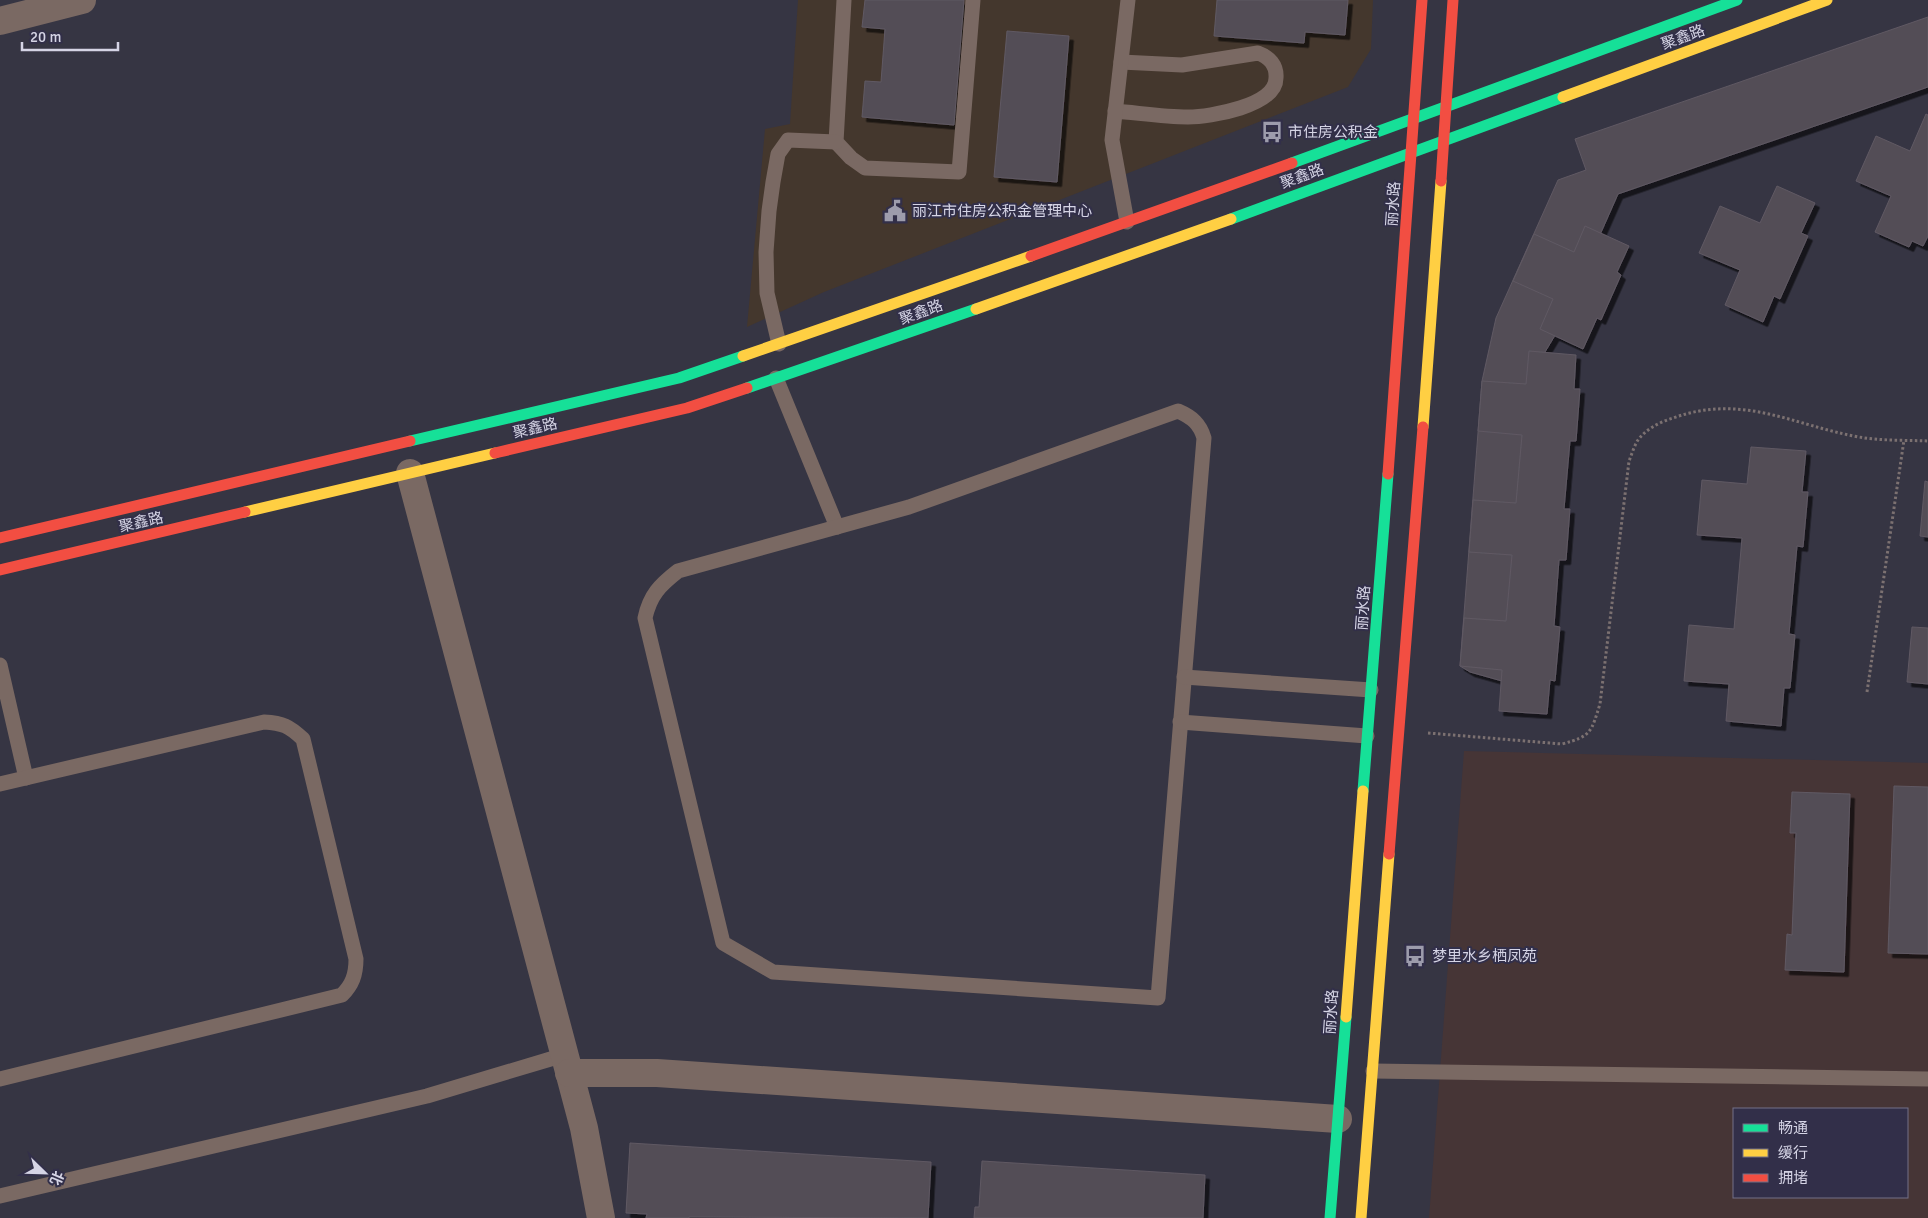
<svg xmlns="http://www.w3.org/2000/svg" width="1928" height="1218" font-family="Signika,'Noto Sans SC',sans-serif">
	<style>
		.commercial { fill: #44372d }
		.industrial { fill: #463536; fill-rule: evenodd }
		.building { fill: #534e57; stroke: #605963; filter: url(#shadow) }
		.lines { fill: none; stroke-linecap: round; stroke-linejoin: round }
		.path { stroke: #7c7171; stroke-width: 3; stroke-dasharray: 2.5 2.5; stroke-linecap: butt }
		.lane { stroke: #7a6963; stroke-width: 15 }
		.street { stroke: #7a6963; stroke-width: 28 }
		.fast { stroke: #16e098; stroke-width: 11 }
		.slow { stroke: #ffcf43; stroke-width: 11 }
		.jam { stroke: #f24e42; stroke-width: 11 }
		.labels { text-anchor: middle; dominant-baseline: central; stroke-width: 4; stroke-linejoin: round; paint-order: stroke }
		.street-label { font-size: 15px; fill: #d5d4e5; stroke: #322f49 }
		.poi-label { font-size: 15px; fill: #d5d4e5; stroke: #322f49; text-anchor: start }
	</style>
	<defs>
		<filter id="shadow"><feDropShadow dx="4.5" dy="4.5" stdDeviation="0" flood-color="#0009"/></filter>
	</defs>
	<rect width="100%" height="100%" fill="#363543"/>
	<path class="commercial" d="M798 0H1373L1371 49 1348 87 824 292 747 327 765 129 790 124Z"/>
	<path class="industrial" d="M1464 751 1928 763V1218H1429ZM1734 1109H1907V1197H1734Z"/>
	<g class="building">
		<path d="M865 0H964L954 125 862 117 865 81 881 82 885 29 862 27Z"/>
		<path d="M1217 0H1348L1345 35 1305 32 1304 43 1214 36Z"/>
		<path d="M1928 17V87L1618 194 1557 332 1545 352 1530 676 1502 681 1470 672 1460 666 1482 381 1496 318 1558 180 1586 170 1575 139Z"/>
		<path d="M1007 31 1069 36 1057 182 994 177Z"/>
		<path d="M1926 114 1928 115V236L1923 246 1912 241 1909 247 1875 232 1891 196 1856 181 1876 136 1910 151Z"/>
		<path d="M1777 186 1815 203 1801 233 1808 236 1780 299 1774 296 1763 322 1725 305 1740 270 1699 253 1720 206 1760 223Z"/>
		<path d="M1585 226 1629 246 1617 272 1621 275 1601 320 1597 318 1583 349 1540 329 1553 299 1513 281 1534 234 1574 252Z"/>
		<path d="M1529 351 1576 355 1574 389H1580L1576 441H1570L1564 509H1570L1566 560H1559L1554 626 1560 627 1555 681 1550 680 1547 714 1499 711 1502 670 1460 666 1464 618 1506 621 1512 555 1469 552 1473 500 1516 503 1522 435 1478 431 1482 381 1526 384Z"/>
		<path d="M1751 447 1806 451 1802 492H1808L1803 547 1797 546 1789 634 1795 635 1790 688H1784L1781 726 1726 721 1729 684 1684 681 1689 625 1734 629 1742 538 1697 535 1702 480 1747 484Z"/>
		<path d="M1925 481 1928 482V537L1920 536Z"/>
		<path d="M1912 627 1928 628V684L1907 682Z"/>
		<path d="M1894 786 1928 787V954L1888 953Z"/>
		<path d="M1792 792 1850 794 1844 972 1785 970 1787 934 1792 935 1796 833H1790Z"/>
		<path d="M630 1143 931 1162 928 1218 689 1217V1218H646L647 1214 626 1213Z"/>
		<path d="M982 1161 1205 1175 1203 1218H974L975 1207H979Z"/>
	</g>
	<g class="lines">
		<g class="path">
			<path d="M1867 692 1904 440"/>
			<path d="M1428 733 1562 744C1592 736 1591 732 1600 704L1629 461C1632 454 1634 446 1638 440 1646 429 1660 422 1673 418 1743 393 1792 425 1859 437 1881 441 1906 440 1928 441"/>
		</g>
		<g class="lane">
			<path d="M844 0 836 142 851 158 865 168 959 172 973 0"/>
			<path d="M1115 111C1139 113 1164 117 1188 117 1210 117 1276 106 1276 78 1277 65 1269 57 1258 53L1182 65 1121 62"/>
			<path d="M1127 222 1112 140 1128 0"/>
			<path d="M779 344 767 293 766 252 769 211 773 182 778 154 788 140 836 142"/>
			<path d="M776 378 837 527"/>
			<path d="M1178 411C1192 417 1200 424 1204 438L1158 998 773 972 723 943 645 618C650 595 660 585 678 571L909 507Z"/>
			<path d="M0 665 26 778"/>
			<path d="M1184 677 1371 690"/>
			<path d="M1180 722 1367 736"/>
			<path d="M0 784 264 722C283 723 289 726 303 739L356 959C356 975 352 985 342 995L0 1079"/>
			<path d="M1373 1071 1928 1079"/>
			<path d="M0 1196 427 1096 564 1055"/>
		</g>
		<g class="street">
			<path d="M0 21 82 0"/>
			<path d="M410 473 584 1128 601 1218"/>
			<path d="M569 1073H657L1338 1119"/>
		</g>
		<g class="fast">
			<path d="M1292 163 1737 0"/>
			<path d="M1231 219 1563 97"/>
			<path d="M747 388 976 309"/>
			<path d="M410 441 679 378 743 356"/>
			<path d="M1363 791 1388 474"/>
			<path d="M1330 1218 1346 1017"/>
		</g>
		<g class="slow">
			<path d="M1563 97 1827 0"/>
			<path d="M976 309 1231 219"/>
			<path d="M743 356 1031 256"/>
			<path d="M1423 427 1441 181"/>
			<path d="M245 512 495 453"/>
			<path d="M1346 1017 1363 791"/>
			<path d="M1361 1218 1389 854"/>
		</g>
		<g class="jam">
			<path d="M1441 181 1453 0"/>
			<path d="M1031 256 1292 163"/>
			<path d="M495 453 687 408 747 388"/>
			<path d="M1388 474 1422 0"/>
			<path d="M0 538 410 441"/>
			<path d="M0 570 245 512"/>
			<path d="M1389 854 1423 427"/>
		</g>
	</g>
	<defs>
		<g id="bus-bare" transform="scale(1.725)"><path d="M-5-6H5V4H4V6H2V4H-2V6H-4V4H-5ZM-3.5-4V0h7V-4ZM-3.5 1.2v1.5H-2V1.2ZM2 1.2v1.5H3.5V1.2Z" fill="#9d9cac" stroke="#322f49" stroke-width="2.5" paint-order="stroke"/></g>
		<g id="civic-bare" transform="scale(1.725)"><path d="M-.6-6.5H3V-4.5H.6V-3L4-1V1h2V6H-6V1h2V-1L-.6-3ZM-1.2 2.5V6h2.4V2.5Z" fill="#9d9cac" stroke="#322f49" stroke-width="2.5" paint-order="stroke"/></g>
	</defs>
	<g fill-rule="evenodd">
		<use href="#bus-bare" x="1272" y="132"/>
		<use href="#civic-bare" x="895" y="211"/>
		<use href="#bus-bare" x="1415" y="956"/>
	</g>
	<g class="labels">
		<g class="street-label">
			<text transform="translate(1683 37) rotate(-20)">聚鑫路</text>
			<text transform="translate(1302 176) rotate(-20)">聚鑫路</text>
			<text transform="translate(1393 204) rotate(-86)">丽水路</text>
			<text transform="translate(921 312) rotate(-20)">聚鑫路</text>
			<text transform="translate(535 428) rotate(-13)">聚鑫路</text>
			<text transform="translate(141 522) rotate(-13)">聚鑫路</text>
			<text transform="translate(1363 608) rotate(-86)">丽水路</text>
			<text transform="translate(1331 1012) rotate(-86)">丽水路</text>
		</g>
		<g class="poi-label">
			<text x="1288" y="132">市住房公积金</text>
			<text x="912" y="211">丽江市住房公积金管理中心</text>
			<text x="1432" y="956">梦里水乡栖凤苑</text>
		</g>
	</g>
	<rect x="1733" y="1108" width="175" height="90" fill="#322f49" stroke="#737187"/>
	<rect x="1743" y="1124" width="25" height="8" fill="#16e098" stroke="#737187"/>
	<text x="1778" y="1133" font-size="15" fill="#d5d4e5">畅通</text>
	<rect x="1743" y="1149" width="25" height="8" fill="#ffcf43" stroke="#737187"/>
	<text x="1778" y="1158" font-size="15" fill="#d5d4e5">缓行</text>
	<rect x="1743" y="1174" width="25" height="8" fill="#f24e42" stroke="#737187"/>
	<text x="1778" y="1183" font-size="15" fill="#d5d4e5">拥堵</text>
	<g transform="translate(45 1173) rotate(113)" stroke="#322f49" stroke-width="4" paint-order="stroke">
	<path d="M0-4L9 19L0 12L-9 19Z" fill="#d5d4e5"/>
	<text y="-8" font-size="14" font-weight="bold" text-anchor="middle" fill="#d5d4e5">北</text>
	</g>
	<path d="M22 42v8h96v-8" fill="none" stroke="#d5d4e5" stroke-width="2.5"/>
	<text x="30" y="42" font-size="15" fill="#d5d4e5" stroke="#322f49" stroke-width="4" paint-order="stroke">20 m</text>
</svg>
